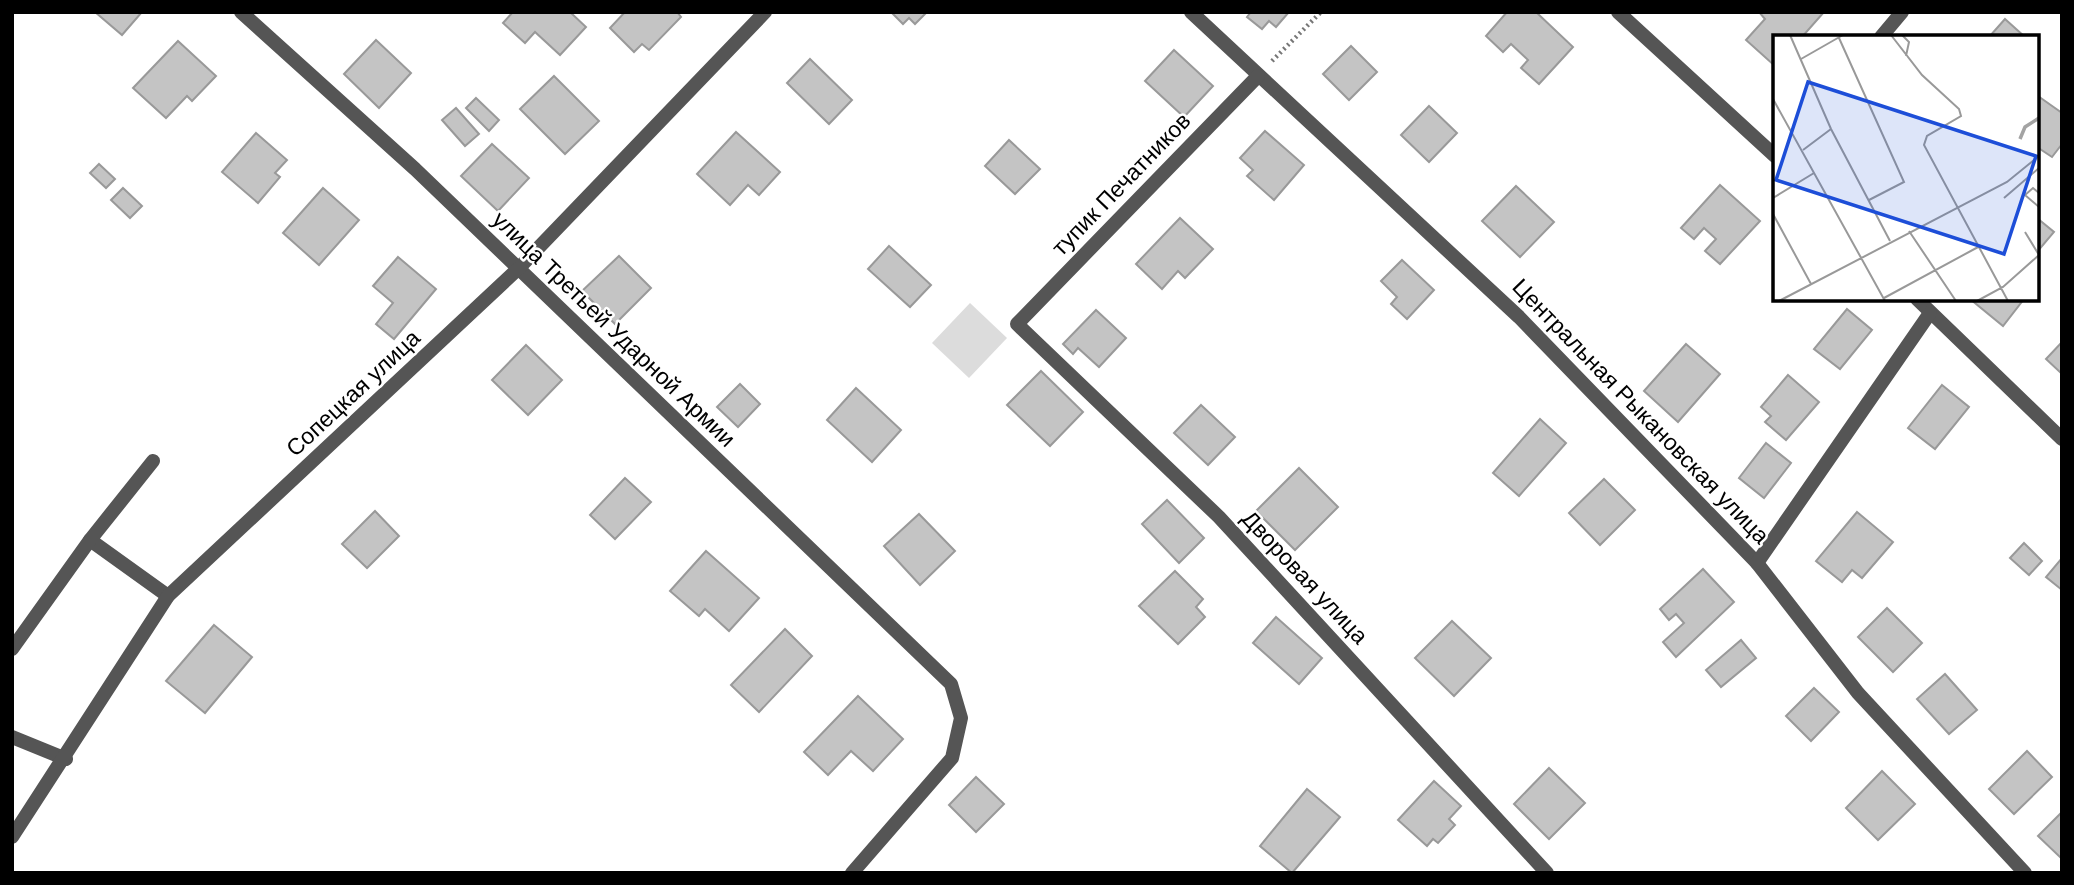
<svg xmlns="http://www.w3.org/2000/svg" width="2074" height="885" font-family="'DM Sans',sans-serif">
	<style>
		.green { fill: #dcdcdc }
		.building { fill: #c4c4c4; stroke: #999; stroke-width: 2 }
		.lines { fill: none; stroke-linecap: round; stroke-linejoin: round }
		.path { stroke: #777; stroke-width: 4.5; stroke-dasharray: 2 3.5; stroke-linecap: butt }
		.lane { stroke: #555; stroke-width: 14 }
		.street { stroke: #555; stroke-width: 14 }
		.labels { text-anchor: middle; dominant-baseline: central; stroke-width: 5; stroke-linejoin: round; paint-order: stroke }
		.street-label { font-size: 23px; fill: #000; stroke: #fff }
		.inset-river { fill: none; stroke: #a3a3a3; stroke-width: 3.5 }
		.inset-road { fill: none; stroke: #999; stroke-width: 2 }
		.view { fill: #1d4ed8; fill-opacity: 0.15; stroke: #1d4ed8; stroke-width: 3.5 }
		.inset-edge { fill: none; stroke: #000; stroke-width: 3.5 }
	</style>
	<rect width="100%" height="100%" fill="#fff"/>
	<path class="green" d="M970 303 1007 338 969 378 932 343Z"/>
	<g class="building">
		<path d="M95 12H142L122 35Z"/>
		<path d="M513 12H570L586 27 560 55 535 32 525 43 503 23Z"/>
		<path d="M625 12H677L681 17 649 50 642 44 634 52 610 28Z"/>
		<path d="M891 12H925L926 13 915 24 909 18 903 24Z"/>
		<path d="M1251 12H1289L1276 27 1269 21 1262 29 1247 17Z"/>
		<path d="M1507 12H1536L1573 47 1539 84 1521 68 1528 60 1511 44 1503 52 1486 36Z"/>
		<path d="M1824 12 1802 37H1775V66L1746 40 1765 19 1759 12Z"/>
		<path d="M2005 19 2025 37H1989Z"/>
		<path d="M376 40 411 73 379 108 344 74Z"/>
		<path d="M178 41 216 76 192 101 187 96 166 118 133 88Z"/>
		<path d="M1351 46 1377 72 1349 100 1323 74Z"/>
		<path d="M1174 50 1213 86 1184 117 1145 81Z"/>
		<path d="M810 59 852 100 829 124 787 83Z"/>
		<path d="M554 76 599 121 565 154 520 109Z"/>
		<path d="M2038 96 2062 113V144L2052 157 2037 147Z"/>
		<path d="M476 98 499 120 489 131 466 108Z"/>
		<path d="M1429 106 1457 133 1429 162 1401 135Z"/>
		<path d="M456 108 479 134 465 146 442 120Z"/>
		<path d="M1265 131 1304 165 1274 200 1247 176 1253 170 1240 158Z"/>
		<path d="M736 132 780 172 759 195 748 185 730 205 697 174Z"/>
		<path d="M256 133 287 160 275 173 280 177 258 203 222 172Z"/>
		<path d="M1009 140 1040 169 1015 194 985 166Z"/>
		<path d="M492 144 529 178 498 211 461 176Z"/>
		<path d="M99 164 115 179 106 188 90 173Z"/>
		<path d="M1720 185 1760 221 1720 264 1705 251 1716 239 1704 228 1694 239 1681 228Z"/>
		<path d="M1516 186 1554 222 1520 257 1482 221Z"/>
		<path d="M123 188 142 206 130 218 111 200Z"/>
		<path d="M323 188 359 220 319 265 283 233Z"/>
		<path d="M1180 218 1213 249 1185 278 1178 271 1162 289 1136 264Z"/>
		<path d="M2037 218 2054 232 2037 252Z"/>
		<path d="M889 246 931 285 910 307 868 269Z"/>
		<path d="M619 256 651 288 615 324 582 291Z"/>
		<path d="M398 257 436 289 394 339 376 324 393 303 373 286Z"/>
		<path d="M1402 260 1434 290 1407 319 1391 304 1397 297 1381 281Z"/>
		<path d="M1970 299H2024L2003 326Z"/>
		<path d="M1847 309 1872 330 1840 369 1814 349Z"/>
		<path d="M1096 310 1126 338 1099 367 1078 348 1073 354 1063 344Z"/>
		<path d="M2062 342V374L2046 359Z"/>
		<path d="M1686 344 1720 374 1678 422 1644 391Z"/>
		<path d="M526 345 562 380 528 415 492 380Z"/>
		<path d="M1041 371 1083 412 1050 446 1007 405Z"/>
		<path d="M1788 375 1819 402 1786 440 1765 422 1771 416 1761 407Z"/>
		<path d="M740 384 760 404 738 427 717 407Z"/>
		<path d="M1942 385 1969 407 1935 449 1908 428Z"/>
		<path d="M856 388 901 430 872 462 827 420Z"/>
		<path d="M1201 405 1235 437 1208 465 1174 433Z"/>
		<path d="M1540 419 1566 443 1519 496 1493 473Z"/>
		<path d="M1766 443 1791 463 1764 498 1739 478Z"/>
		<path d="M1299 468 1338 507 1295 550 1256 511Z"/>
		<path d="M625 478 651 502 615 539 590 515Z"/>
		<path d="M1604 479 1635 510 1600 545 1569 513Z"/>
		<path d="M1167 500 1204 538 1179 563 1142 524Z"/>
		<path d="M375 511 399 536 367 568 342 544Z"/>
		<path d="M1857 512 1893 542 1862 578 1852 570 1842 582 1816 561Z"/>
		<path d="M919 514 955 551 920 585 884 546Z"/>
		<path d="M2024 543 2042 561 2029 575 2010 558Z"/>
		<path d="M706 551 759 598 729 631 705 609 699 616 670 591Z"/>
		<path d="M2062 558V590L2046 577Z"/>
		<path d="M1703 569 1734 602 1676 657 1663 642 1684 623 1676 614 1669 620 1660 609Z"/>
		<path d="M1175 571 1203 599 1196 607 1205 617 1178 644 1139 606Z"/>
		<path d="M1887 608 1922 643 1893 672 1858 637Z"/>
		<path d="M1276 617 1322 658 1299 684 1253 643Z"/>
		<path d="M1452 621 1491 658 1454 696 1415 658Z"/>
		<path d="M214 625 252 657 205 713 166 681Z"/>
		<path d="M785 629 812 656 759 712 731 685Z"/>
		<path d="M1741 640 1756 658 1721 687 1706 670Z"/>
		<path d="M1945 674 1977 710 1949 734 1917 699Z"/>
		<path d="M1814 688 1839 712 1811 741 1786 716Z"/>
		<path d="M858 696 903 739 873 771 851 751 828 775 804 752Z"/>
		<path d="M2027 751 2052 777 2014 814 1989 789Z"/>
		<path d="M1549 768 1585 803 1549 839 1514 804Z"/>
		<path d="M1882 771 1915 804 1878 840 1846 808Z"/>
		<path d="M976 777 1004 804 976 832 949 805Z"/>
		<path d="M1434 781 1461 806 1449 819 1455 825 1438 843 1433 839 1427 846 1398 820Z"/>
		<path d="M1307 789 1340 817 1292 873 1260 846Z"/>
		<path d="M2062 812V859L2038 836Z"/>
	</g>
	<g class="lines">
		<path class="path" d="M1272 61 1321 12"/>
		<g class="lane">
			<path d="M90 540 168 596"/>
			<path d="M12 649 90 540 153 461"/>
			<path d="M12 737 66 759"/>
		</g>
		<g class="street">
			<path d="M241 12 415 169 951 684 961 718 952 758 852 873"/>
			<path d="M1191 12 1519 317 1757 563 1858 693 2025 873"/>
			<path d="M1618 12 1775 156"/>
			<path d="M1881 37 1902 12"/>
			<path d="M1258 76 1017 324 1219 517 1547 873"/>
			<path d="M1917 299 2062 439"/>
			<path d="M1757 563 1930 313"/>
			<path d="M12 837 168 596 519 268 765 12"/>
		</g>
	</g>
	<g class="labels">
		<g class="street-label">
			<text transform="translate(1121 184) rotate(-46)">тупик Печатников</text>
			<text transform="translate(614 329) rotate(44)">улица Третьей Ударной Армии</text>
			<text transform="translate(353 393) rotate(-43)">Сопецкая улица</text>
			<text transform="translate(1641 411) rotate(46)">Центральная Рыкановская улица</text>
			<text transform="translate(1305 577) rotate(47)">Дворовая улица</text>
		</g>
	</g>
	<g transform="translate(1773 35)">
		<rect width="266" height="266" fill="#fff"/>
		<path class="inset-river" d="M247 104 252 92 266 83"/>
		<path class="inset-road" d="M17 0 58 94 117 206M118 0 149 40 186 74 188 81 154 101 151 110 235 266M129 0 136 7 133 21M66 3 131 147 96 165M28 24 70 0M0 64 112 266M30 115 58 94M266 158 260 153 252 160 266 172M0 163 41 138M231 163 266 133M0 179 38 249M136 196 183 266M111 263 207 211M6 266 234 147 266 121M204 266 230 252 266 220 252 197"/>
		<path class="view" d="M35 47 263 121 231 219 3 145Z"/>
		<rect width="266" height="266" class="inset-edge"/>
	</g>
	<rect width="2074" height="885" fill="none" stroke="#000000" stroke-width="28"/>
</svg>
